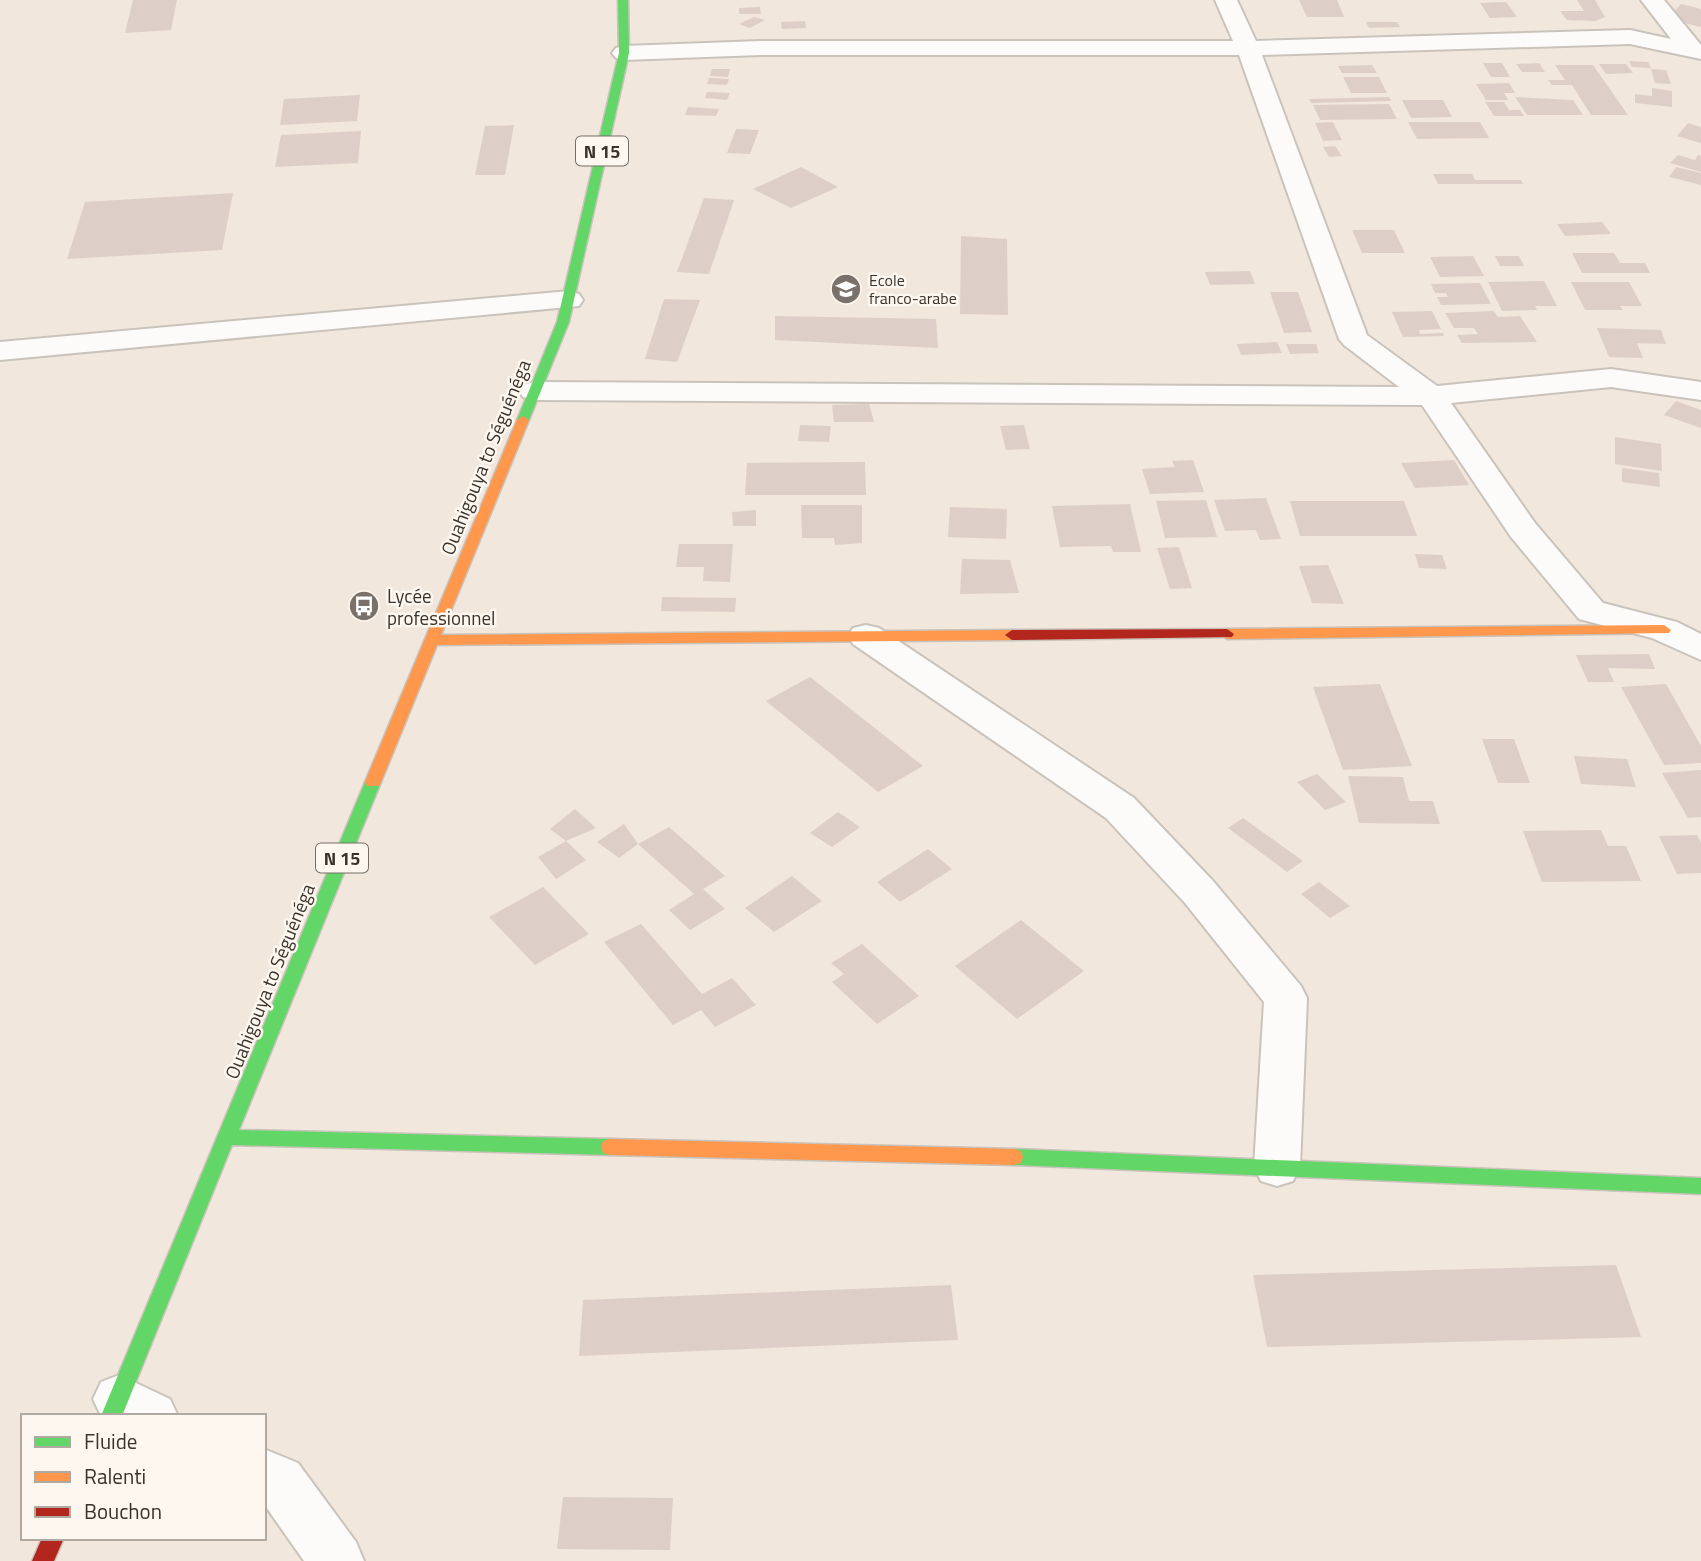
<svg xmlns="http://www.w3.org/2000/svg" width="1701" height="1561" font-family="'Titillium Web',sans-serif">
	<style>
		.building { fill: #ddcfc7 }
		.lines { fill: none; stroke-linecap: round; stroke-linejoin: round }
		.street-casing { stroke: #cac3bb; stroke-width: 4 }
		.fast-casing { stroke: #cac3bb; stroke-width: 3 }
		.slow-casing { stroke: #cac3bb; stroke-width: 3 }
		.jam-casing { stroke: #cac3bb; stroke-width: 3 }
		.street { fill: #fdfbfa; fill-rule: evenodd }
		.fast { fill: #63d668; fill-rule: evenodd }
		.slow { fill: #ff974d; fill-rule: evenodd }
		.jam { fill: #b3261e; fill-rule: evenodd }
		.labels { text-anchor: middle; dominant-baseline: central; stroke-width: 5; stroke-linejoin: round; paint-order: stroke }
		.far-poi-label { font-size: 16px; fill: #3a332c; stroke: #fef7f0; text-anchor: start }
		.shield { fill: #fef7f0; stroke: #756e67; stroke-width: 2 }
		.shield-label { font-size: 18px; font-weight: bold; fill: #3a332c }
		.street-label { font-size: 19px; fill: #3a332c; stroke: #fef7f0 }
		.poi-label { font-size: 19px; fill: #3a332c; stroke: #fef7f0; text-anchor: start }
	</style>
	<rect width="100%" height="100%" fill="#f1e7dd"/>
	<g class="building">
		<path d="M133 0H177L171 30 125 33Z"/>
		<path d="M1299 0H1337L1344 17H1307Z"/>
		<path d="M1577 0H1595L1605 17 1595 21 1567 20 1560 11H1584Z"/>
		<path d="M1506 2 1517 17 1490 18 1480 3Z"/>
		<path d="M1681 4 1701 9V27L1667 19Z"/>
		<path d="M760 7 761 14H739V8Z"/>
		<path d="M754 17 765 20 750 28 739 24Z"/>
		<path d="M805 21 806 28 782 29 781 22Z"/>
		<path d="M1366 22H1397L1400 27 1369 28Z"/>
		<path d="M1629 61 1648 62 1651 68 1632 67Z"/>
		<path d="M1483 63H1502L1510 77H1491Z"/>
		<path d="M1539 63 1545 72H1522L1516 64Z"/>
		<path d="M1599 64H1626L1633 73 1606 74Z"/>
		<path d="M1372 65 1377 73H1342L1338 66Z"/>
		<path d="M1555 65H1593L1628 115H1591L1572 85H1552L1548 80H1565Z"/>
		<path d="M712 69H730L728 77 710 76Z"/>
		<path d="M1651 69 1666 70 1671 84 1655 83Z"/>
		<path d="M1343 77H1379L1387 93H1351Z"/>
		<path d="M709 78 729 79 727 85 707 84Z"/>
		<path d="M1509 83 1515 93H1504L1508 100H1486L1476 84Z"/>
		<path d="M1652 88 1672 91V107L1635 103V94L1652 96Z"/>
		<path d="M707 92 730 93 727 100 705 98Z"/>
		<path d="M360 95 357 121 280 125 284 99Z"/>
		<path d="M1389 97 1391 101 1311 103 1309 99Z"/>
		<path d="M1515 97 1573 100 1583 115H1527Z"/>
		<path d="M1402 100H1443L1452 117 1411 118Z"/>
		<path d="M1485 102H1504L1509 110H1520L1524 116H1494Z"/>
		<path d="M1389 104 1397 119 1320 120 1313 105Z"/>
		<path d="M688 107 719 109 716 116 685 115Z"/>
		<path d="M1333 122 1342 140 1323 141 1315 123Z"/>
		<path d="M1408 122H1480L1489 138 1417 139Z"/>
		<path d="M1688 123 1701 127V143L1677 136Z"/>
		<path d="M514 125 505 175H475L485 126Z"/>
		<path d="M736 129 759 130 750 154 727 153Z"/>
		<path d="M361 131 358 163 275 167 281 135Z"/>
		<path d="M1335 146 1342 156 1329 157 1323 147Z"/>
		<path d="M1678 155 1695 160 1698 155 1701 156V172L1670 163Z"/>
		<path d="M801 167 838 187 791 208 753 189Z"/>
		<path d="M1676 167 1701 173V185L1669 177Z"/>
		<path d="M1433 174H1472L1475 180H1521L1523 184H1438Z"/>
		<path d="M233 193 222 250 67 259 85 202Z"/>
		<path d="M704 198 734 200 709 274 677 272Z"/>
		<path d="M1602 222 1611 234 1565 236 1557 224Z"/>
		<path d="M1352 230H1394L1405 253H1362Z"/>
		<path d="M961 236 1007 239 1008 315 960 314Z"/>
		<path d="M1572 253H1614L1620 263H1645L1650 273H1582Z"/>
		<path d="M1473 256 1484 276 1440 277 1430 257Z"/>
		<path d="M1495 256H1519L1524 266H1500Z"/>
		<path d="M1250 271 1255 284 1210 285 1205 272Z"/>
		<path d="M1544 281 1557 306H1535L1537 310 1502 311 1488 282Z"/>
		<path d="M1571 282H1629L1642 306H1620L1623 310H1585Z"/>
		<path d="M1480 283 1491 304 1441 305 1437 297H1448L1446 293H1435L1431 284Z"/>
		<path d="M1270 292H1298L1312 332 1284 333Z"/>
		<path d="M664 299 700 300 677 362 645 359Z"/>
		<path d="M1432 311 1441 329 1419 330 1420 334 1443 333 1444 336 1403 337 1392 312Z"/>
		<path d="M1494 311 1498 317 1520 316 1537 342 1462 343 1457 335 1478 334 1474 328H1454L1445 313Z"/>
		<path d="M775 316 936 319 938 348 775 340Z"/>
		<path d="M1597 328 1661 330 1666 344 1637 343 1643 358 1609 357Z"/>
		<path d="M1277 342 1282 353 1241 355 1237 344Z"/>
		<path d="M1286 344H1316L1319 353 1290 354Z"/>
		<path d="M1676 401 1701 410V428L1664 415Z"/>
		<path d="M869 404 874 422H834L832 405Z"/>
		<path d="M800 425 831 426 829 442 798 441Z"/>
		<path d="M1024 425 1030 449 1006 450 1000 426Z"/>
		<path d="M1615 437 1661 444 1662 471 1615 464Z"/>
		<path d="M1193 460 1204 492 1150 494 1142 469 1175 467 1172 461Z"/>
		<path d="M1454 460 1469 485 1415 488 1401 463Z"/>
		<path d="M865 462 866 495H745L747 463Z"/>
		<path d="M1622 468 1659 473 1660 487 1622 482Z"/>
		<path d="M1266 498 1281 539 1260 540 1256 530 1225 531 1214 500Z"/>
		<path d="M1206 500 1217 537 1165 538 1156 501Z"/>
		<path d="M1290 501H1404L1417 536H1300Z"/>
		<path d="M1130 504 1141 552H1113L1111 546 1060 547 1052 506Z"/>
		<path d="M801 505H862V543L835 545 834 538H802Z"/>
		<path d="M950 507 1007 509 1006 539 948 537Z"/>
		<path d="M756 510V526H733L732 512Z"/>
		<path d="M679 544H733L730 582 703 581 704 567H676Z"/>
		<path d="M1179 547 1192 588 1170 589 1157 548Z"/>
		<path d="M1415 554 1442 555 1447 569 1419 568Z"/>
		<path d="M962 559 1010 560 1019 593 960 594Z"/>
		<path d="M1328 565 1344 604 1312 603 1299 566Z"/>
		<path d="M662 597 736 598 735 612 661 611Z"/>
		<path d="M1649 654 1655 669 1608 668 1614 682H1588L1576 655Z"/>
		<path d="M810 677 923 766 878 792 766 701Z"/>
		<path d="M1380 684 1412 766 1343 770 1313 687Z"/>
		<path d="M1666 684 1701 746V763L1664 765 1621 687Z"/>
		<path d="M1482 739H1514L1530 783H1498Z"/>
		<path d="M1574 756 1627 759 1636 787 1581 784Z"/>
		<path d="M1701 770V817L1688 818 1662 773Z"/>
		<path d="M1317 774 1346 802 1325 810 1297 782Z"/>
		<path d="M1348 776 1403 777 1409 801H1433L1440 824 1359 823Z"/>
		<path d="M575 809 596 828 566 841 586 860 556 879 538 857 566 841 550 829Z"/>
		<path d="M838 812 860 827 832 847 810 833Z"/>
		<path d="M1243 818 1303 861 1287 872 1228 828Z"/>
		<path d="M624 824 638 844 619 858 597 842Z"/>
		<path d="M669 827 725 876 703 889 725 909 690 930 669 910 694 894 638 844Z"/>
		<path d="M1601 830 1608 846H1626L1641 881 1542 882 1523 831Z"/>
		<path d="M1697 835 1701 843V873L1677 874 1659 836Z"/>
		<path d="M928 849 952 869 900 902 877 882Z"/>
		<path d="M792 876 822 901 774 932 745 908Z"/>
		<path d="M1319 882 1350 906 1330 918 1301 894Z"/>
		<path d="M543 887 589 934 535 965 489 917Z"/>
		<path d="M1021 920 1084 971 1017 1019 955 966Z"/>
		<path d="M641 924 702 994 732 978 756 1005 715 1027 701 1010 673 1025 604 942Z"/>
		<path d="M862 944 919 996 877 1024 832 982 844 974 831 963Z"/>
		<path d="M1616 1265 1641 1337 1267 1347 1253 1275Z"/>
		<path d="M951 1285 958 1340 579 1356 583 1300Z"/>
		<path d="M563 1497 673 1498 670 1550 557 1549Z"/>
	</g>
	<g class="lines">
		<g class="street-casing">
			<g id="street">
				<path d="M1215 0H1237L1256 41 1630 30 1671 39 1641 0H1664L1701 45V59L1630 44 1262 55 1367 335 1437 386 1611 369 1701 382V400L1611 387 1451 403 1535 523 1603 603 1677 622 1701 634V660L1652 638 1579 619 1511 537 1422 405 534 400 523 397 519 391 523 385 534 382 1399 387 1344 345 1339 339 1239 55H760L624 60 616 58 612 53 616 48 624 46 760 41H1233Z"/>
				<path d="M569 291 579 294 583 300 579 306 0 360V342Z"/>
				<path d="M866 625 879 628 1134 798 1213 881 1301 986 1307 998 1300 1167 1293 1181 1277 1186 1261 1181 1254 1167 1264 1002 1185 903 1106 818 853 644 848 636 853 628Z"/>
				<path d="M119 1375 170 1399 178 1416H101L93 1399 101 1382Z"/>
				<path d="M264 1449 298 1463 356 1542 364 1561H304L264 1504Z"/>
			</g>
		</g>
		<g class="fast-casing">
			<g id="fast">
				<path d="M618 0H628L629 53 569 322 529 420 523 424 517 420 557 322 619 53Z"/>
				<path d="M373 777 381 782 239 1130 610 1139 617 1141 619 1147 617 1153 610 1155 232 1145 122 1416H101L365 782Z"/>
				<path d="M1014 1149 1701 1178V1194L1014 1165 1007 1163 1005 1157 1007 1151Z"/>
			</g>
		</g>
		<g class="slow-casing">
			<g id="slow">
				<path d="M523 416 529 420 441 635 1012 630 1019 635 1012 640 437 645 381 782 379 786H367L365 782 517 420Z"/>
				<path d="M1664 625 1671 630 1669 633 1227 639 1220 634 1227 629Z"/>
				<path d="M610 1139 1014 1149 1021 1151 1023 1157 1021 1163 1014 1165 610 1155 603 1153 601 1147 603 1141Z"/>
			</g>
		</g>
		<g class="jam-casing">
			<g id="jam">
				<path d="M1227 629 1234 634 1232 637 1012 640 1005 635 1012 630Z"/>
				<path d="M42 1538H64L54 1561H32Z"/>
			</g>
		</g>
		<use href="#street" class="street"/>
		<use href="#fast" class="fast"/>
		<use href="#slow" class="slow"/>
		<use href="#jam" class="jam"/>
	</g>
	<defs>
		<g id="school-disc" transform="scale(1.575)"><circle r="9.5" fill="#7a726a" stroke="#fef7f0"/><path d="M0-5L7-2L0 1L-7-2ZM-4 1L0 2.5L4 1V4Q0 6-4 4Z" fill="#fff"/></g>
		<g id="bus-disc" transform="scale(1.575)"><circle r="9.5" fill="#7a726a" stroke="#fef7f0"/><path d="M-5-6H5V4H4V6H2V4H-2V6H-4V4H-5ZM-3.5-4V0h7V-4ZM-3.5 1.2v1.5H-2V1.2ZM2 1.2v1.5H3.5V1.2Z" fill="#fff"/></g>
	</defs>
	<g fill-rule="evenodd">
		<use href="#school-disc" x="846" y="289"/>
		<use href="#bus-disc" x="364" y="606"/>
	</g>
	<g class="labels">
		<g class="far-poi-label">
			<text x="869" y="280">Ecole<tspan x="869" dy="18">franco-arabe</tspan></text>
		</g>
		<g class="shield">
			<rect x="576" y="136.5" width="52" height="29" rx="5"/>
			<rect x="316" y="843.5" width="52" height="29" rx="5"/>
		</g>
		<g class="shield-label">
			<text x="602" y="151">N 15</text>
			<text x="342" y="858">N 15</text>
		</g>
		<g class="street-label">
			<text transform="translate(485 457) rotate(-68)">Ouahigouya to Séguénéga</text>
			<text transform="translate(269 981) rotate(-68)">Ouahigouya to Séguénéga</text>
		</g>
		<g class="poi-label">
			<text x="387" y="595">Lycée<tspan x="387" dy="22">professionnel</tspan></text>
		</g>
	</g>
	<rect x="21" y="1414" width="245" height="126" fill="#fef7f0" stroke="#b0a9a2" stroke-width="2"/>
	<rect x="35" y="1437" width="35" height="10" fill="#63d668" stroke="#b0a9a2" stroke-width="2"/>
	<text x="84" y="1449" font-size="21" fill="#3a332c">Fluide</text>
	<rect x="35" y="1472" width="35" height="10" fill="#ff974d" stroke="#b0a9a2" stroke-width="2"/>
	<text x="84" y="1484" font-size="21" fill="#3a332c">Ralenti</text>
	<rect x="35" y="1507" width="35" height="10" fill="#b3261e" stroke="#b0a9a2" stroke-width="2"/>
	<text x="84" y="1519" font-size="21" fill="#3a332c">Bouchon</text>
</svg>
